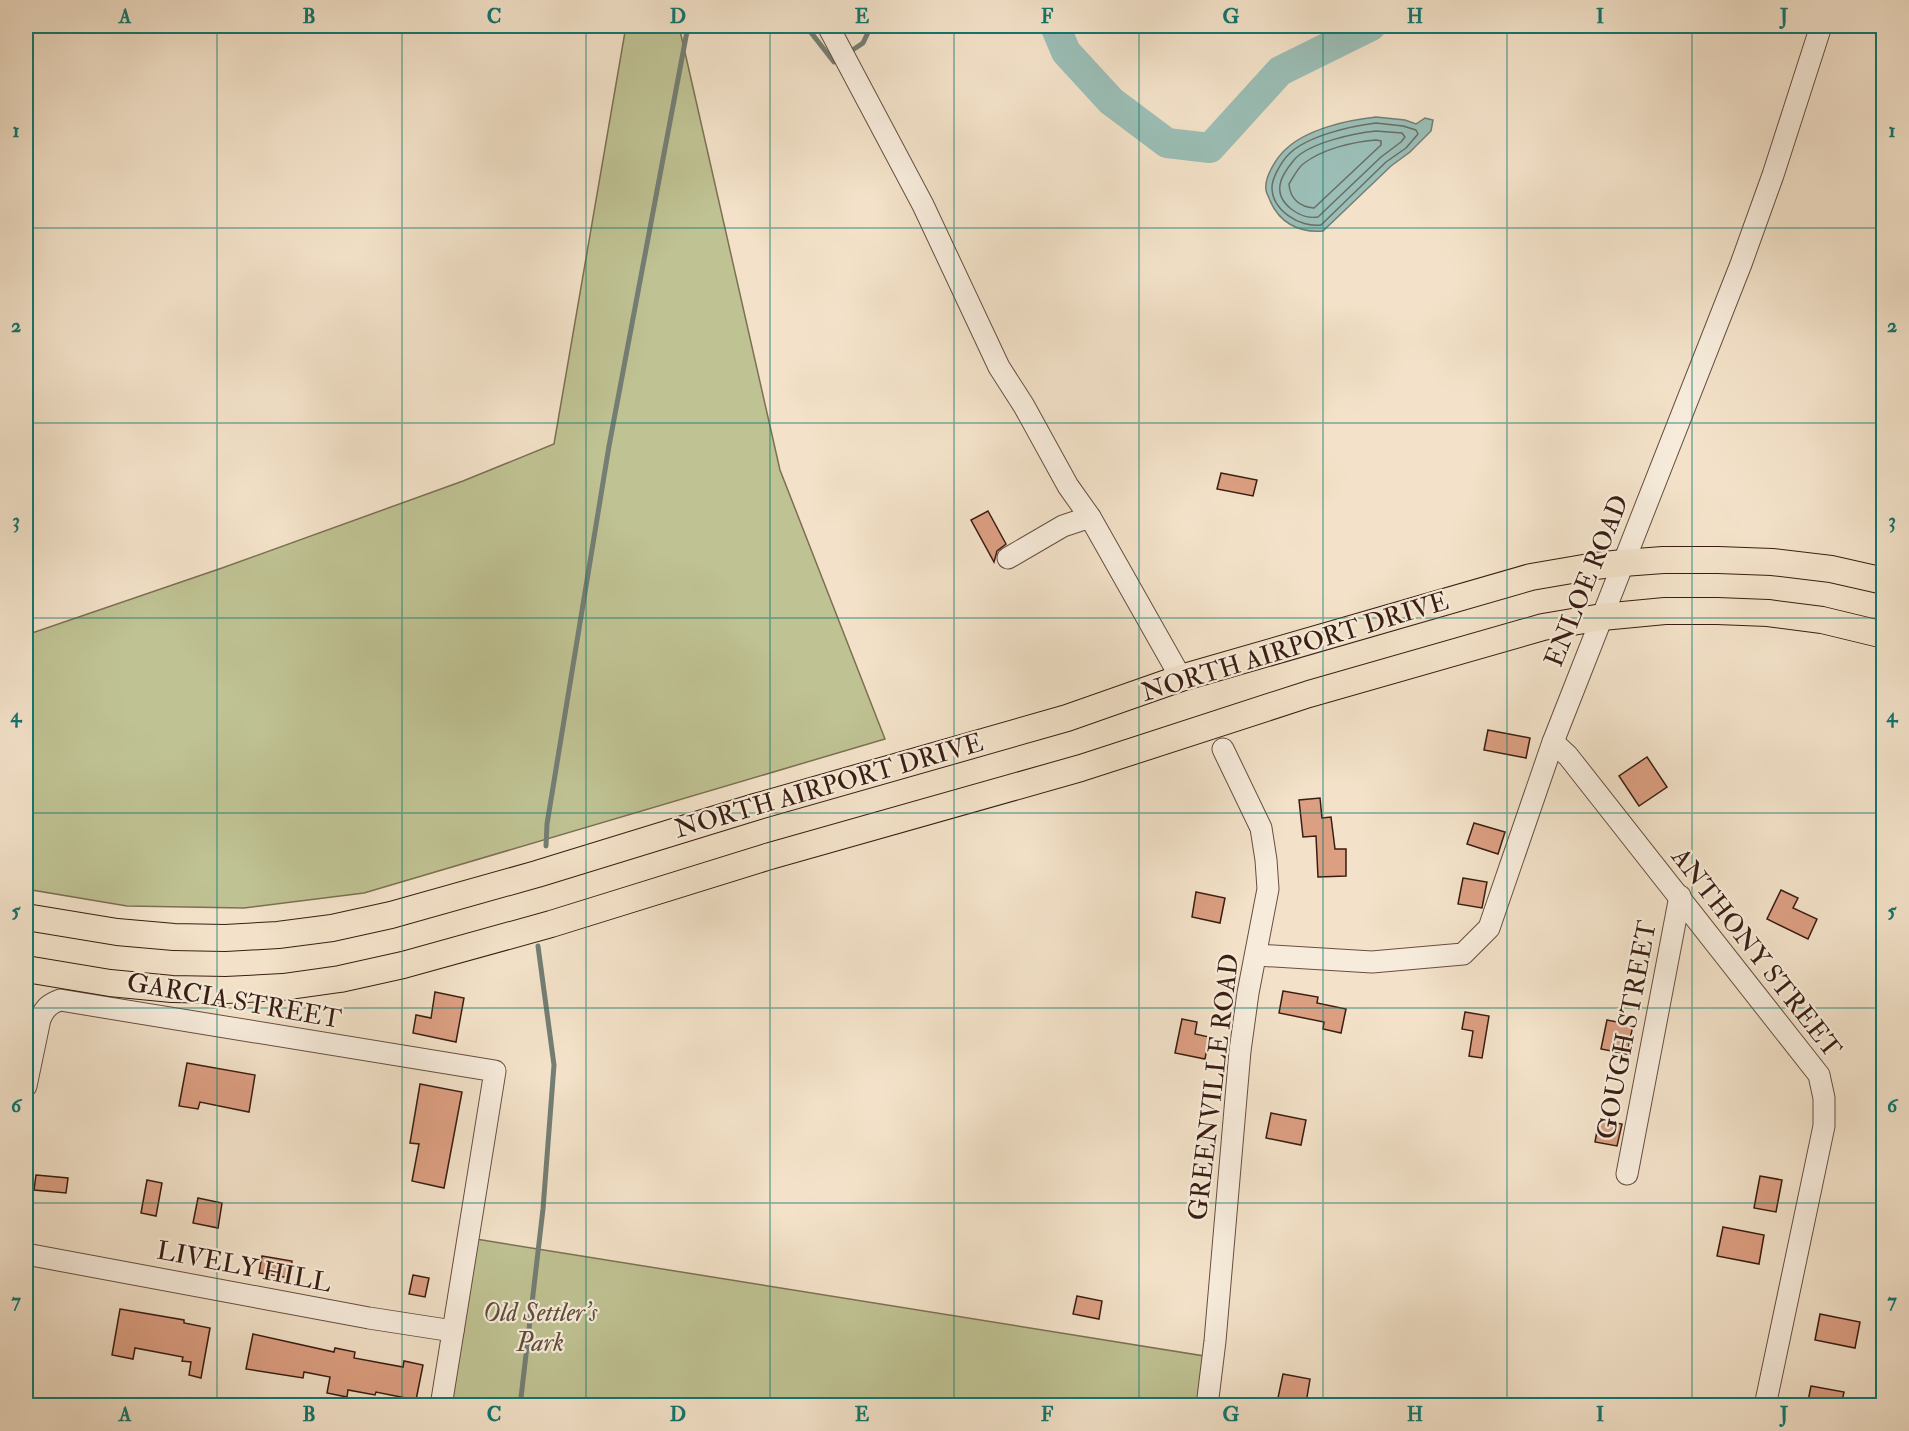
<svg xmlns="http://www.w3.org/2000/svg" width="1909" height="1431" font-family="'IM FELL Double Pica',serif">
	<style>
		.green { fill: #bfc293; stroke: #7c7052; stroke-width: 1.5 }
		.water { fill: #9bbeb6; stroke: #747e74; stroke-width: 1.5 }
		.lines { fill: none; stroke-linecap: round; stroke-linejoin: round }
		.shore { stroke: #6a6e64; stroke-width: 1.5 }
		.stream { stroke: #747e74; stroke-width: 5 }
		.river { stroke: #9bbeb6; stroke-width: 30 }
		.building { fill: #dc9f82; stroke: #391d12; stroke-width: 1.5 }
		.minor-casing { stroke: #684e40; stroke-width: 23 }
		.major-casing { stroke: #391d12; stroke-width: 28 }
		.minor { stroke: #f7ecdc; stroke-width: 21 }
		.major { stroke: #f3e2c9; stroke-width: 26 }
		.grid { fill: none; stroke: #0f766e; stroke-width: 1.5; stroke-opacity: 0.55 }
		.labels { text-anchor: middle; dominant-baseline: central; stroke-width: 4.5; stroke-linejoin: round; paint-order: stroke }
		.street-label { font-size: 26px; fill: #391d12; stroke: #f7ecdc }
		.park-label { font-size: 26px; font-style: italic; fill: #614f39; stroke: #f7ecdc }
		.neatline { fill: none; stroke: #0f766e; stroke-width: 2 }
		.grid-label { font-size: 20px; text-anchor: middle; font-weight: bold; fill: #0f766e }
	</style>
	<rect width="100%" height="100%" fill="#f3e2c9"/>
	<filter id="stains"><feTurbulence type="fractalNoise" baseFrequency=".00333" numOctaves="4"/><feColorMatrix values="0 0 0 0 .2 0 0 0 0 .09 0 0 0 0 .02 0 0 0 .5 -.17"/></filter>
	<radialGradient id="worn" r=".72"><stop offset=".6" stop-color="#630" stop-opacity="0"/><stop offset="1" stop-color="#630" stop-opacity=".3"/></radialGradient>
	<g class="green">
		<path d="M626 26H679L780 470 885 739 364 893 244 908 127 906 26 889V635L222 568 463 481 554 444Z"/>
		<path d="M476 1239 1204 1356 1198 1405 450 1406Z"/>
	</g>
	<path class="water" d="M1376 117 1405 120 1416 124 1425 118 1433 120 1431 131 1410 152 1391 166 1323 231C1298 233 1278 222 1269 198 1268 195 1266 193 1266 190 1264 177 1277 157 1286 149 1307 129 1348 120 1376 117Z"/>
	<g class="lines">
		<g class="shore">
			<path d="M1376 123 1403 126 1416 130 1418 134 1406 148 1386 162 1321 225C1300 228 1271 210 1272 186 1273 176 1282 161 1289 154 1307 136 1351 126 1376 123Z"/>
			<path d="M1376 131 1402 133 1405 137 1401 142 1381 157 1318 217C1301 220 1277 204 1280 185 1281 177 1289 166 1294 160 1308 143 1355 133 1376 131Z"/>
			<path d="M1376 140 1381 141V145L1314 208C1300 207 1290 199 1289 184 1293 178 1297 169 1303 164 1322 149 1352 142 1376 140Z"/>
		</g>
		<g class="stream">
			<path d="M803 26 809 30 834 62 840 58"/>
			<path d="M848 53 863 43 871 26"/>
			<path d="M546 846 547 824 609 446 688 26"/>
			<path d="M520 1406 543 1209 554 1065 538 946"/>
		</g>
		<path class="river" d="M1055 26 1066 52 1111 101 1167 143 1210 148 1280 71 1371 26"/>
	</g>
	<g class="building">
		<path d="M1221 473 1257 480 1253 496 1217 489Z"/>
		<path d="M988 511 1006 544 997 551 994 562 971 520Z"/>
		<path d="M1488 730 1530 738 1526 758 1484 750Z"/>
		<path d="M1647 757 1667 787 1639 806 1619 776Z"/>
		<path d="M1320 798 1322 818 1331 817 1335 849H1346V876L1318 877 1316 836 1303 837 1299 800Z"/>
		<path d="M1474 823 1505 832 1498 854 1467 844Z"/>
		<path d="M1463 878 1487 882 1482 908 1458 904Z"/>
		<path d="M1781 890 1798 898 1793 908 1817 919 1808 939 1767 919Z"/>
		<path d="M1196 892 1225 898 1220 923 1192 917Z"/>
		<path d="M1283 991 1318 997 1317 1003 1346 1009 1341 1033 1323 1029 1324 1022 1279 1013Z"/>
		<path d="M435 992 464 998 456 1042 413 1033 416 1015 431 1018Z"/>
		<path d="M1465 1012 1489 1016 1482 1058 1469 1056 1473 1031 1462 1029Z"/>
		<path d="M1182 1019 1197 1022 1195 1034 1209 1037 1205 1059 1175 1053Z"/>
		<path d="M1607 1020 1633 1025 1627 1054 1601 1049Z"/>
		<path d="M187 1063 255 1075 249 1112 200 1102 198 1109 179 1106Z"/>
		<path d="M420 1084 462 1092 444 1188 412 1181 419 1144 410 1143Z"/>
		<path d="M1271 1113 1306 1120 1301 1145 1266 1138Z"/>
		<path d="M1599 1120 1622 1124 1617 1146 1595 1142Z"/>
		<path d="M36 1175 68 1178 66 1193 34 1190Z"/>
		<path d="M1760 1176 1782 1180 1776 1212 1754 1208Z"/>
		<path d="M147 1180 162 1183 156 1216 141 1213Z"/>
		<path d="M198 1198 222 1203 218 1228 193 1223Z"/>
		<path d="M1723 1227 1764 1235 1759 1264 1717 1256Z"/>
		<path d="M262 1256 292 1261 290 1278 259 1273Z"/>
		<path d="M413 1275 429 1278 425 1297 409 1294Z"/>
		<path d="M1077 1296 1102 1301 1099 1319 1073 1314Z"/>
		<path d="M120 1309 184 1320V1323L210 1328 201 1378 189 1375 191 1362 182 1361 183 1357 135 1348 133 1359 112 1355Z"/>
		<path d="M1820 1314 1860 1322 1855 1348 1815 1340Z"/>
		<path d="M253 1334 334 1352 335 1348 355 1352 354 1358 403 1367 404 1361 423 1365 416 1400 376 1392 375 1395 348 1390 347 1397 327 1393 330 1377 304 1372 303 1378 246 1369Z"/>
		<path d="M1283 1374 1310 1379 1306 1403 1278 1398Z"/>
		<path d="M1811 1386 1844 1392 1841 1406H1807Z"/>
	</g>
	<g class="lines">
		<g class="minor-casing">
			<g id="minor">
				<path d="M828 26 923 205 999 367 1024 406 1068 486 1090 517 1181 678"/>
				<path d="M1008 558 1063 526 1090 517"/>
				<path d="M1553 742 1568 756 1819 1075 1824 1098V1126L1765 1406"/>
				<path d="M1256 955 1372 962 1463 954 1489 928 1553 742 1741 264 1773 175 1821 26"/>
				<path d="M26 1086 40 1019C45 1008 49 1004 60 1000L495 1071 441 1406"/>
				<path d="M1627 1174 1680 896"/>
				<path d="M26 1254 369 1318 453 1331"/>
				<path d="M1207 1406 1215 1341 1240 1051 1248 993 1268 889 1266 860 1261 828 1223 749"/>
			</g>
		</g>
		<g class="major-casing">
			<g id="major">
				<path d="M26 917 117 932 174 937 225 938 278 935 332 928 391 915 537 874 755 807 1067 718 1181 678 1531 577 1595 566 1623 563 1663 560H1718L1772 562 1831 569 1884 581"/>
				<path d="M26 969 110 983 172 989 226 990 283 987 340 979 403 965 551 924 770 856 1081 768 1309 694 1543 627 1602 617 1665 611H1717L1768 613 1822 620 1884 635"/>
			</g>
		</g>
		<use href="#minor" class="minor"/>
		<use href="#major" class="major"/>
	</g>
	<path class="grid" d="M217 26V1406M402 26V1406M586 26V1406M770 26V1406M954 26V1406M1139 26V1406M1323 26V1406M1507 26V1406M1692 26V1406M26 228H1884M26 423H1884M26 618H1884M26 813H1884M26 1008H1884M26 1203H1884"/>
	<g class="labels">
		<g class="street-label">
			<text transform="translate(1587 581) rotate(-68)">ENLOE ROAD</text>
			<text transform="translate(1295 647) rotate(-17)">NORTH AIRPORT DRIVE</text>
			<text transform="translate(829 786) rotate(-16)">NORTH AIRPORT DRIVE</text>
			<text transform="translate(1756 953) rotate(52)">ANTHONY STREET</text>
			<text transform="translate(234 1001) rotate(10)">GARCIA STREET</text>
			<text transform="translate(1627 1030) rotate(-79)">GOUGH STREET</text>
			<text transform="translate(1214 1087) rotate(-83)">GREENVILLE ROAD</text>
			<text transform="translate(244 1267) rotate(11)">LIVELY HILL</text>
		</g>
		<g class="park-label">
			<text x="540" y="1313">Old Settler's<tspan x="540" dy="30">Park</tspan></text>
		</g>
	</g>
	<rect width="1909" height="1431" fill="none" stroke="#f3e2c9" stroke-width="66"/>
	<rect x="33" y="33" width="1843" height="1365" class="neatline"/>
	<g class="grid-label">
		<text x="125" y="23">A</text>
		<text x="309" y="23">B</text>
		<text x="494" y="23">C</text>
		<text x="678" y="23">D</text>
		<text x="862" y="23">E</text>
		<text x="1047" y="23">F</text>
		<text x="1231" y="23">G</text>
		<text x="1415" y="23">H</text>
		<text x="1600" y="23">I</text>
		<text x="1784" y="23">J</text>
		<text x="16" y="137">1</text>
		<text x="1892" y="137">1</text>
		<text x="16" y="332">2</text>
		<text x="1892" y="332">2</text>
		<text x="16" y="527">3</text>
		<text x="1892" y="527">3</text>
		<text x="16" y="722">4</text>
		<text x="1892" y="722">4</text>
		<text x="16" y="917">5</text>
		<text x="1892" y="917">5</text>
		<text x="16" y="1112">6</text>
		<text x="1892" y="1112">6</text>
		<text x="16" y="1307">7</text>
		<text x="1892" y="1307">7</text>
		<text x="125" y="1421">A</text>
		<text x="309" y="1421">B</text>
		<text x="494" y="1421">C</text>
		<text x="678" y="1421">D</text>
		<text x="862" y="1421">E</text>
		<text x="1047" y="1421">F</text>
		<text x="1231" y="1421">G</text>
		<text x="1415" y="1421">H</text>
		<text x="1600" y="1421">I</text>
		<text x="1784" y="1421">J</text>
	</g>
	<rect width="100%" height="100%" filter="url(#stains)"/>
	<rect width="100%" height="100%" fill="url(#worn)"/>
</svg>
